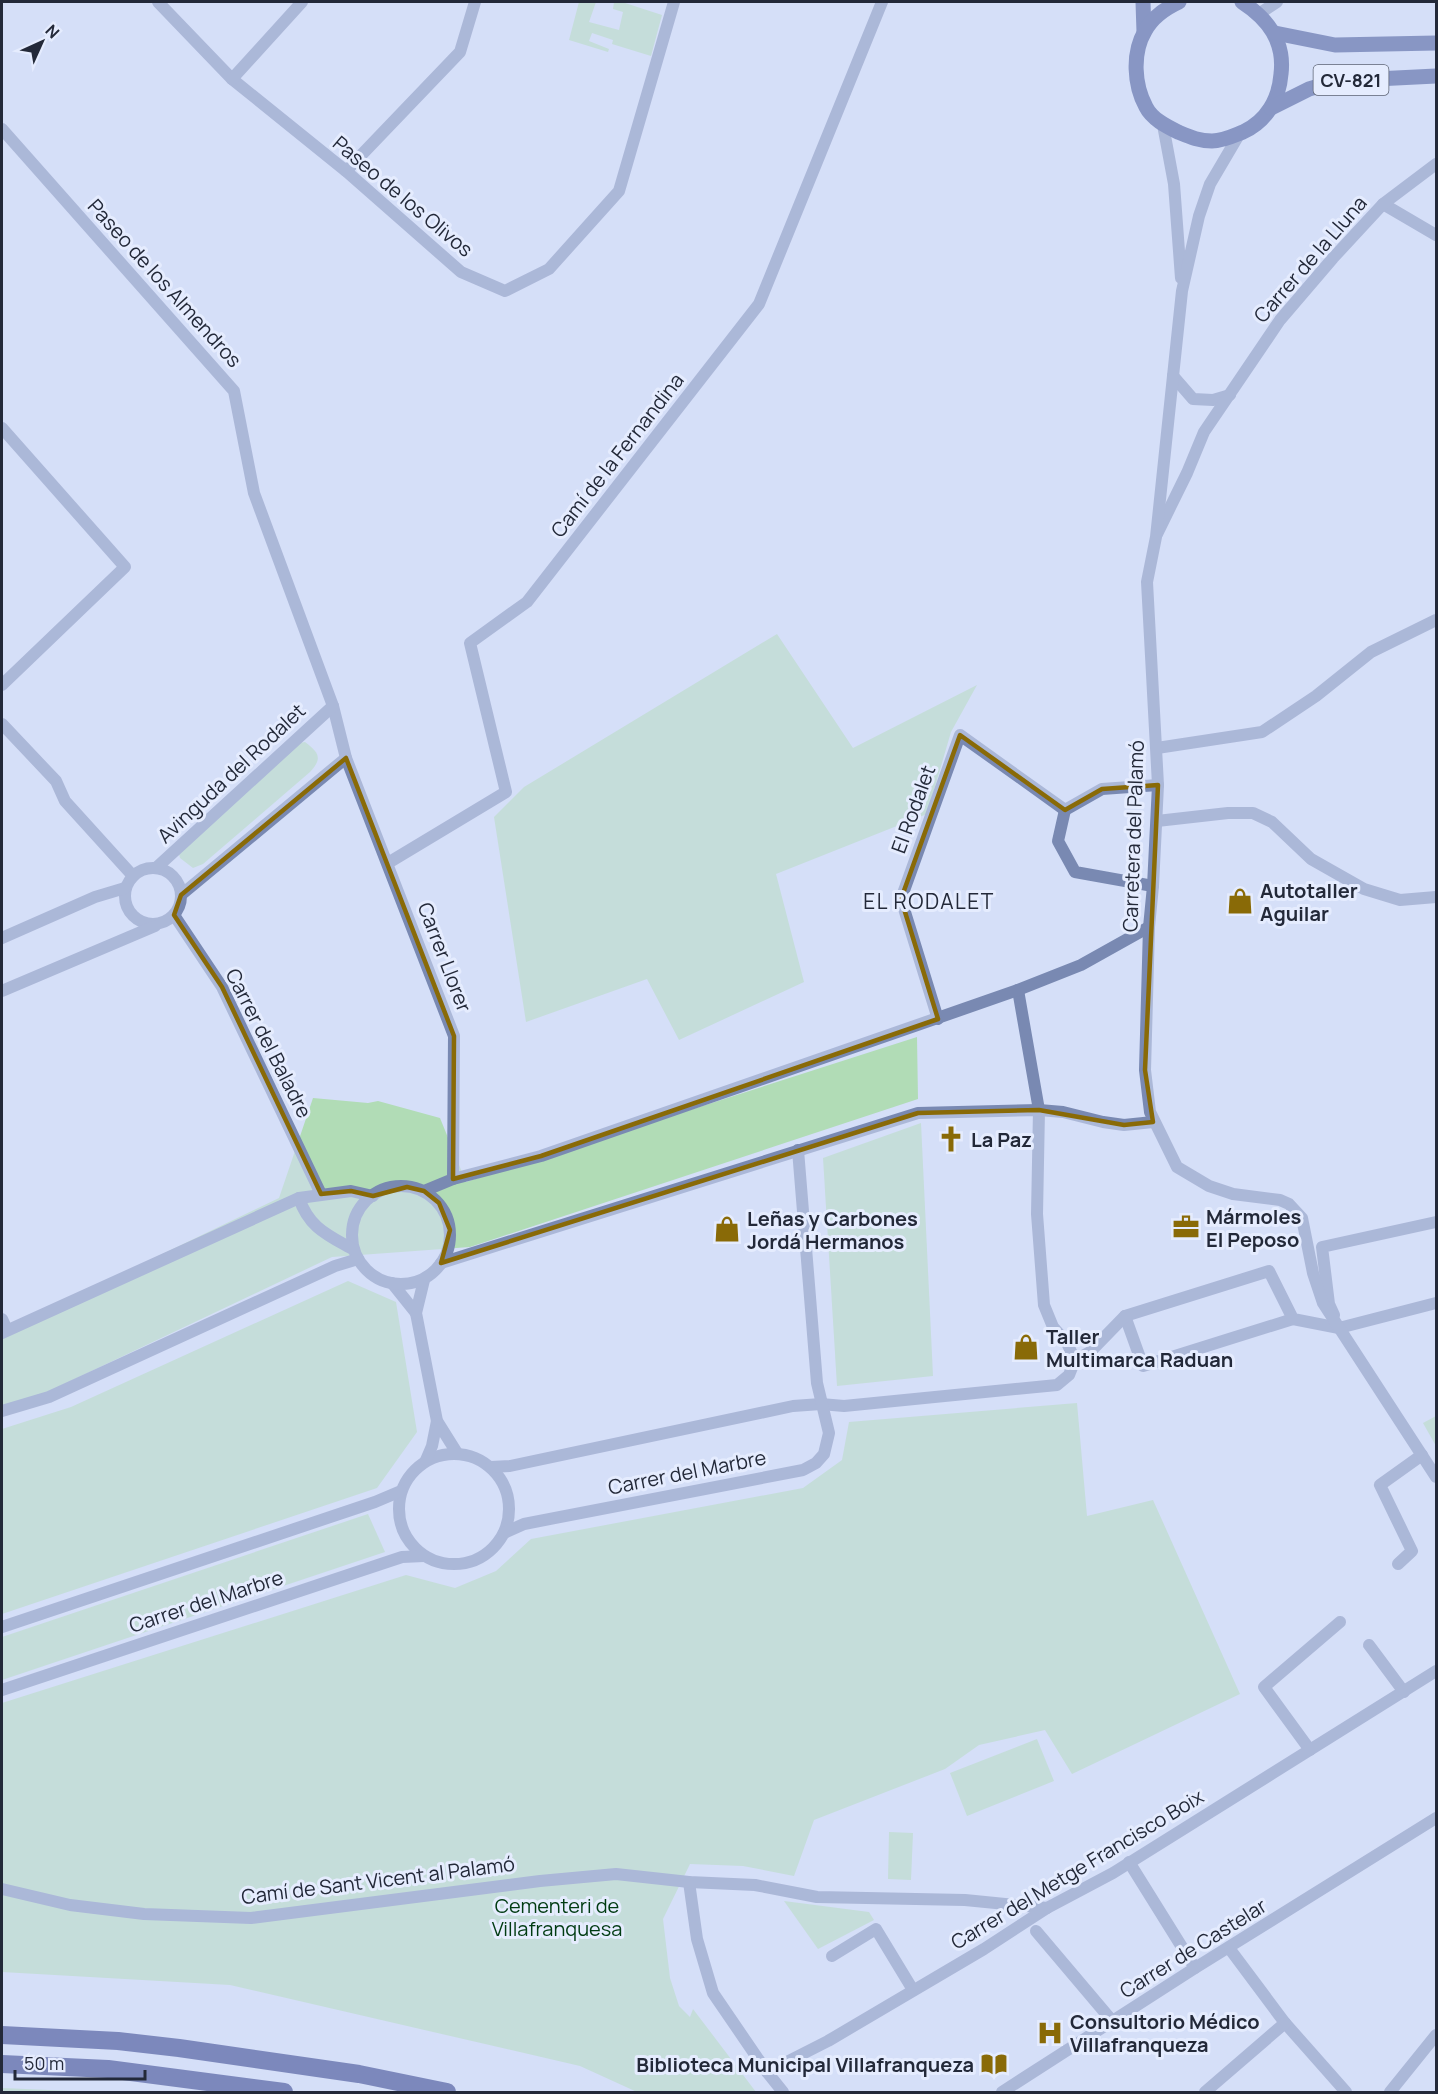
<svg xmlns="http://www.w3.org/2000/svg" width="1438" height="2094" font-family="Manrope,sans-serif">
	<style>
		.green { fill: #b1dcb6 }
		.lines { fill: none; stroke-linecap: round; stroke-linejoin: round }
		.pedestrian { stroke: #7989b2; stroke-width: 12 }
		.minor { stroke: #7989b2; stroke-width: 12 }
		.tertiary { stroke: #7989b2; stroke-width: 12 }
		.primary { stroke: #2a3f86; stroke-width: 15 }
		.motorway { stroke: #112174; stroke-width: 18 }
		.marked { fill: none; stroke: #896a07; stroke-width: 4.5; stroke-linejoin: round }
		.labels { text-anchor: middle; dominant-baseline: central; stroke-width: 6; stroke-linejoin: round; paint-order: stroke }
		.shield { fill: #e5ecfe; stroke: #5d6474; stroke-width: 1.5 }
		.shield-label { font-size: 18px; font-weight: bold; fill: #232939 }
		.street-label { font-size: 20px; fill: #232939; stroke: #e5ecfe }
		.poi-label { font-size: 20px; font-weight: bold; fill: #232939; stroke: #e5ecfe; text-anchor: start }
		.park-label { font-size: 20px; fill: #003b12; stroke: #e5ecfe }
		.neighbourhood-label { font-size: 21px; letter-spacing: 1.5px; fill: #232939; stroke: #e5ecfe }
	</style>
	<rect width="100%" height="100%" fill="#d5dff8"/>
	<g class="green">
		<path d="M579 2H596L589 22 619 30 623 12 613 9 614 2H622L662 15 651 56 612 44 613 40 592 33 589 41 609 49 608 52 569 40Z"/>
		<path d="M777 634 853 748 977 685 951 732 927 814 776 874 804 982 679 1040 647 979 526 1022 494 817 524 787Z"/>
		<path d="M305 742C320 753 322 759 310 772L203 864 193 868 180 858 178 850 295 744Z"/>
		<path d="M917 1037 918 1099 470 1247 332 1257 41 1395 2 1406V1331L279 1198 313 1098 368 1103 378 1101 440 1118 466 1182Z"/>
		<path d="M921 1123 933 1376 837 1386 823 1158Z"/>
		<path d="M348 1281 396 1302 417 1432 377 1488 2 1614V1429L71 1407Z"/>
		<path d="M1077 1403 1087 1516 1153 1500 1240 1694 1072 1774 1045 1730 979 1745 945 1769 814 1820 794 1876 743 1866 690 1864 663 1919 670 1978 679 2006 690 2017 693 2009 756 2092H637L580 2066 230 1985 2 1972V1703L406 1575 455 1588 496 1571 531 1539 803 1488 842 1460 849 1422Z"/>
		<path d="M1436 1416V1446L1423 1423Z"/>
		<path d="M368 1514 385 1552 2 1680V1637Z"/>
		<path d="M1037 1739 1054 1781 967 1816 950 1773Z"/>
		<path d="M889 1832 913 1833 911 1880 888 1879Z"/>
		<path d="M784 1901 869 1912 874 1920 818 1949Z"/>
		<path d="M2 2088 96 2092H97H2Z"/>
	</g>
	<g class="lines">
		<g class="pedestrian">
			<path d="M1398 1564 1412 1551 1380 1485 1422 1455"/>
			<path d="M1369 1645 1404 1692"/>
			<path d="M1036 1931 1113 2022"/>
		</g>
		<g class="minor">
			<path d="M158 2 232 79 346 171 461 272 505 291 549 269 619 191 674 2"/>
			<path d="M1260 13 1277 2"/>
			<path d="M232 79 302 2"/>
			<path d="M346 171 460 52 475 2"/>
			<path d="M1383 204 1436 235"/>
			<path d="M1173 376 1193 399 1213 400 1230 395"/>
			<path d="M2 428 125 567 2 685"/>
			<path d="M1157 534 1187 473 1204 432 1280 320 1333 258 1383 204 1436 164"/>
			<path d="M2 724 56 781 65 801 133 876"/>
			<path d="M1157 748 1262 732 1316 696 1371 652 1436 620"/>
			<path d="M1157 821 1228 813H1253L1272 822 1311 859 1364 889 1400 900 1436 897"/>
			<path d="M388 863 506 792 470 643 527 602 759 304 882 2"/>
			<path d="M1153 886 1075 872 1058 841 1065 810 1102 789 1158 785"/>
			<path d="M1018 990 1039 1110 1037 1214 1044 1305 1053 1327 1067 1343 1075 1360"/>
			<path d="M938 1019 901 899 960 735 1065 810"/>
			<path d="M424 1280 416 1313 437 1421 457 1453"/>
			<path d="M392 1283 416 1313"/>
			<path d="M1334 1315 1329 1304 1322 1247 1436 1222"/>
			<path d="M1125 1316 1143 1366 1293 1319"/>
			<path d="M2 1319 7 1330"/>
			<path d="M1075 1360 1090 1352 1125 1316 1269 1271 1293 1319 1339 1328 1436 1303"/>
			<circle cx="454" cy="1509" r="55"/>
			<path d="M426 1460 432 1446 437 1421"/>
			<path d="M491 1467 510 1466 793 1406 821 1404 844 1406 1057 1385 1069 1375 1075 1360"/>
			<path d="M504 1533 524 1524 803 1470 816 1463 824 1454 829 1433 817 1383 798 1150"/>
			<path d="M2 1627 375 1502 401 1491"/>
			<path d="M2 1690 402 1557 424 1556"/>
			<path d="M1310 1750 1264 1687 1340 1622"/>
			<path d="M1129 1862 1195 1968"/>
			<path d="M689 1882 697 1939 713 1993 767 2072 783 2092"/>
			<path d="M2 1889 70 1905 144 1914 251 1918 540 1881 616 1874 689 1882 755 1885 817 1897 965 1900 1047 1908"/>
			<path d="M1229 1948 1285 2023 1346 2092"/>
			<path d="M832 1956 876 1929 913 1990"/>
			<path d="M767 2072 828 2041 984 1949 1047 1908 1113 1873 1436 1671"/>
			<path d="M1002 2092 1195 1968 1436 1818"/>
			<path d="M1205 2092 1285 2023"/>
		</g>
		<g class="tertiary">
			<path d="M1163 125 1174 184 1181 278"/>
			<path d="M2 129 234 391 254 493 333 706 346 758 454 1036 453 1179"/>
			<path d="M1240 133 1210 184 1199 216 1182 291 1156 537 1147 582 1158 785 1153 886 1149 927 1145 1070 1150 1112 1177 1167 1209 1186 1233 1194 1280 1200 1289 1204 1302 1218 1313 1273 1323 1303 1436 1477"/>
			<circle cx="153" cy="896" r="28"/>
			<path d="M156 868 333 706"/>
			<path d="M181 895 346 758"/>
			<path d="M174 915 222 987 321 1194"/>
			<path d="M2 938 95 897 125 888"/>
			<path d="M2 991 155 926"/>
			<circle cx="401" cy="1235" r="49"/>
			<path d="M424 1191 453 1179 541 1156 1018 990 1081 965 1149 927"/>
			<path d="M299 1198C309 1228 328 1235 354 1250"/>
			<path d="M441 1263 918 1113 1039 1110 1063 1112 1103 1122 1124 1125 1153 1122"/>
			<path d="M2 1333 299 1198 351 1191 373 1196"/>
			<path d="M2 1411 49 1397 335 1266 358 1259"/>
			<path d="M1390 2092 1436 2035"/>
		</g>
		<g class="primary">
			<path d="M1143 2 1144 32"/>
			<path d="M1179 2C1166 8 1152 18 1145 31 1132 53 1134 85 1146 107 1152 119 1166 126 1178 132 1190 137 1199 141 1212 141 1223 141 1233 136 1243 132 1267 121 1279 99 1281 74 1285 41 1268 19 1242 2"/>
			<path d="M1275 33 1335 45 1436 43"/>
			<path d="M1271 108 1309 89 1336 81 1436 76"/>
		</g>
		<g class="motorway">
			<path d="M2 2035 118 2041 179 2048 359 2074 447 2092"/>
			<path d="M2 2064 108 2069 284 2092"/>
		</g>
	</g>
	<path d="M0 0H1438V2094H0ZM960 735 1065 810 1102 789 1158 785 1145 1070 1153 1122 1124 1125 1039 1110 918 1113 441 1263 450 1230 439 1203 424 1191 407 1187 373 1196 351 1191 321 1194 222 987 174 915 181 895 346 758 454 1036 453 1179 541 1156 938 1019 901 899Z" fill="#d5dff8" fill-opacity=".55" fill-rule="evenodd"/>
	<path class="marked" d="M960 735 1065 810 1102 789 1158 785 1145 1070 1153 1122 1124 1125 1039 1110 918 1113 441 1263 450 1230 439 1203 424 1191 407 1187 373 1196 351 1191 321 1194 222 987 174 915 181 895 346 758 454 1036 453 1179 541 1156 938 1019 901 899Z"/>
	<defs>
		<g id="shop-bare" transform="scale(2.07)"><path d="M-5-2.5h2.3a2.7 3.5 0 0 1 5.4 0H5L5.5 6h-11ZM-1.5-2.5h3a1.5 2.3 0 0 0-3 0Z" fill="#896a07" stroke="#e5ecfe" stroke-width="2.5" paint-order="stroke"/></g>
		<g id="church-bare" transform="scale(2.07)"><path d="M-1.2-6h2.4v3.5h3.3v2.4h-3.3V6h-2.4V-.1h-3.3v-2.4h3.3Z" fill="#896a07" stroke="#e5ecfe" stroke-width="2.5" paint-order="stroke"/></g>
		<g id="office-bare" transform="scale(2.07)"><path d="M-6-3h4V-5.5h4V-3h4V5H-6ZM-1-4.5V-3h2v-1.5ZM-6 0V1H6V0Z" fill="#896a07" stroke="#e5ecfe" stroke-width="2.5" paint-order="stroke"/></g>
		<g id="hospital-bare" transform="scale(2.07)"><path d="M-5-5h3v3.5h4V-5h3V5h-3V1.5h-4V5h-3Z" fill="#896a07" stroke="#e5ecfe" stroke-width="2.5" paint-order="stroke"/></g>
		<g id="library-bare" transform="scale(2.07)"><path d="M-6-4Q-3-5.5-.7-3.5V5Q-3 3-6 4ZM6-4Q3-5.5 .7-3.5V5Q3 3 6 4Z" fill="#896a07" stroke="#e5ecfe" stroke-width="2.5" paint-order="stroke"/></g>
	</defs>
	<g fill-rule="evenodd">
		<use href="#shop-bare" x="1240" y="901"/>
		<use href="#church-bare" x="951" y="1139"/>
		<use href="#office-bare" x="1186" y="1227"/>
		<use href="#shop-bare" x="727" y="1229"/>
		<use href="#shop-bare" x="1026" y="1347"/>
		<use href="#hospital-bare" x="1050" y="2033"/>
		<use href="#library-bare" x="994" y="2064"/>
	</g>
	<g class="labels">
		<rect class="shield" x="1313.5" y="65" width="75" height="30" rx="4.5"/>
		<g class="shield-label">
			<text x="1351" y="80">CV-821</text>
		</g>
		<g class="street-label">
			<text transform="translate(403 196) rotate(40)">Paseo de los Olivos</text>
			<text transform="translate(1310 259) rotate(-49)">Carrer de la Lluna</text>
			<text transform="translate(165 283) rotate(48)">Paseo de los Almendros</text>
			<text transform="translate(617 455) rotate(-52)">Camí de la Fernandina</text>
			<text transform="translate(231 773) rotate(-43)">Avinguda del Rodalet</text>
			<text transform="translate(913 809) rotate(-70)">El Rodalet</text>
			<text transform="translate(1133 836) rotate(-88)">Carretera del Palamó</text>
			<text transform="translate(445 957) rotate(69)">Carrer Llorer</text>
			<text transform="translate(269 1043) rotate(63)">Carrer del Baladre</text>
			<text transform="translate(687 1472) rotate(-11)">Carrer del Marbre</text>
			<text transform="translate(206 1601) rotate(-18)">Carrer del Marbre</text>
			<text transform="translate(1077 1869) rotate(-31)">Carrer del Metge Francisco Boix</text>
			<text transform="translate(378 1880) rotate(-7)">Camí de Sant Vicent al Palamó</text>
			<text transform="translate(1193 1948) rotate(-32)">Carrer de Castelar</text>
		</g>
		<g class="poi-label">
			<text x="1260" y="890">Autotaller<tspan x="1260" dy="23">Aguilar</tspan></text>
			<text x="971" y="1139">La Paz</text>
			<text x="1206" y="1216">Mármoles<tspan x="1206" dy="23">El Peposo</tspan></text>
			<text x="747" y="1218">Leñas y Carbones<tspan x="747" dy="23">Jordá Hermanos</tspan></text>
			<text x="1046" y="1336">Taller<tspan x="1046" dy="23">Multimarca Raduan</tspan></text>
			<text x="1070" y="2021">Consultorio Médico<tspan x="1070" dy="23">Villafranqueza</tspan></text>
			<text x="974" y="2064" text-anchor="end">Biblioteca Municipal Villafranqueza</text>
		</g>
		<g class="park-label">
			<text x="557" y="1905">Cementeri de<tspan x="557" dy="23">Villafranquesa</tspan></text>
		</g>
		<g class="neighbourhood-label">
			<text x="929" y="901">EL RODALET</text>
		</g>
	</g>
	<rect width="1438" height="2094" fill="none" stroke="#232939" stroke-width="6"/>
	<g transform="translate(42 42) rotate(45)" stroke="#e5ecfe" stroke-width="4.5" paint-order="stroke">
	<path d="M0-4.5L10 22L0 15L-10 22Z" fill="#232939"/>
	<text y="-9" font-size="16" font-weight="bold" text-anchor="middle" fill="#232939">N</text>
	</g>
	<path d="M15 2070v9h130v-9" fill="none" stroke="#232939" stroke-width="3"/>
	<text x="24" y="2070" font-size="18" fill="#232939" stroke="#e5ecfe" stroke-width="4.5" paint-order="stroke">50 m</text>
</svg>
